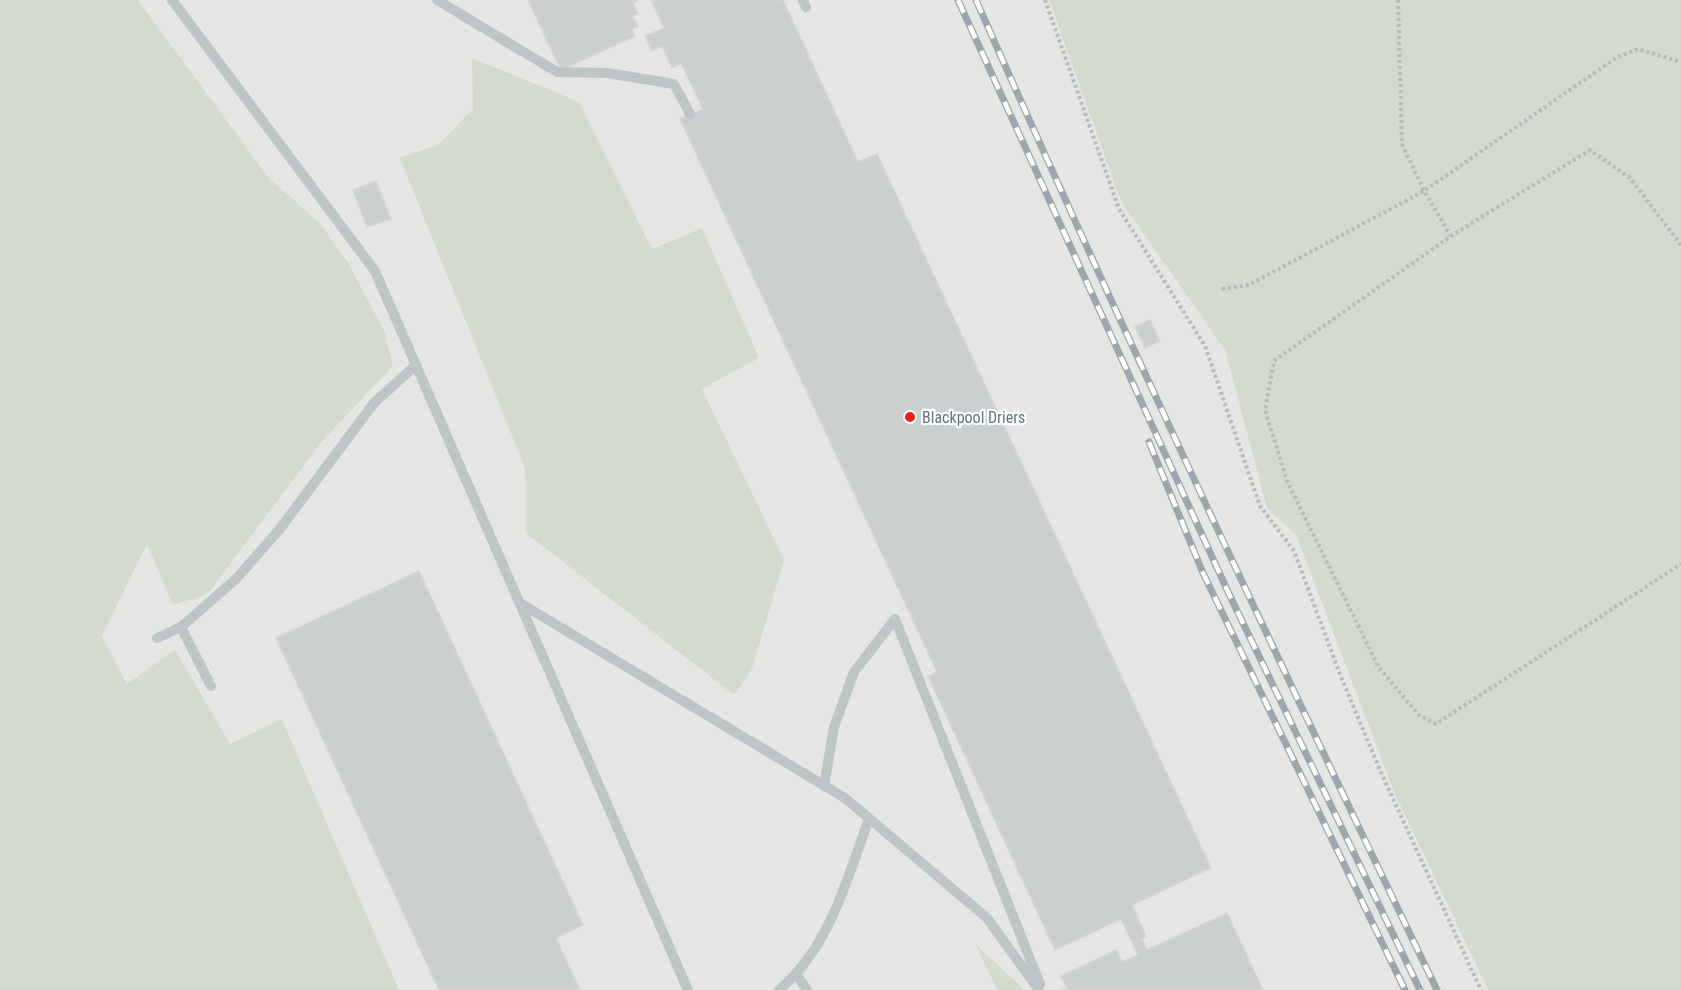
<svg xmlns="http://www.w3.org/2000/svg" width="1681" height="990" font-family="'Roboto Condensed',sans-serif">
	<style>
		.built { fill: #e5e5e4 }
		.green { fill: #d5dacf }
		.building { fill: #cbcfd0; stroke: #d6d5d3; stroke-width: 1.5 }
		.lines { fill: none; stroke-linecap: round; stroke-linejoin: round }
		.path { stroke: #b6bbbd; stroke-width: 4; stroke-dasharray: 3 3; stroke-linecap: butt }
		.service { stroke: #bec5c7; stroke-width: 10 }
		.rail-casing { stroke: #9da7ab; stroke-width: 7 }
		.rail { stroke: #fff; stroke-width: 4.5; stroke-dasharray: 14; stroke-linecap: butt }
		.poi-dot { fill: #f01e15; stroke: #fff; stroke-width: 2 }
		.labels { text-anchor: middle; dominant-baseline: central; stroke-width: 4.5; stroke-linejoin: round; paint-order: stroke }
		.poi-label { font-size: 16px; fill: #5d767e; stroke: #fff; text-anchor: start }
	</style>
	<rect width="100%" height="100%" fill="#f5f4f0"/>
	<path class="built" d="M138 0H1049L1121 202 1225 350 1267 509 1296 535 1394 792 1488 990H1025L977 944 997 990H399L282 719 230 745 175 649 127 684 102 636 147 543 208 594 319 445 393 366 385 332 346 257 320 223 269 178Z"/>
	<g class="green">
		<path d="M0 0H138L269 178 320 223 347 260 385 332 393 366 319 445 208 594 173 605 147 544 102 636 127 684 175 649 230 744 282 719 399 990H0Z"/>
		<path d="M1049 0H1681V990H1488L1394 792 1296 535 1267 509 1225 350 1121 202Z"/>
		<path d="M472 58 579 102 652 249 702 228 759 358 702 389 784 560 752 669 734 695 526 533 525 468 400 158 438 145 473 109Z"/>
		<path d="M975 943 1025 990H997Z"/>
	</g>
	<g class="building">
		<path d="M528 0H640L633 3 638 14 633 16 638 26 632 29 635 36 561 70Z"/>
		<path d="M651 0H783L858 162 877 154 1211 868 1132 905 1146 936 1142 939 1147 950 1227 913 1263 990H1062L1067 988 1061 976 1116 950 1122 962 1138 955 1121 919 1055 950 928 676 937 672 680 119 703 109 681 63 672 68 662 46 652 51 645 36 664 28Z"/>
		<path d="M376 181 391 219 367 227 353 190Z"/>
		<path d="M1150 320 1160 341 1145 348 1135 327Z"/>
		<path d="M419 571 583 925 556 938 580 990H439L276 638Z"/>
	</g>
	<g class="lines">
		<g class="path">
			<path d="M1045 0 1119 209 1205 346 1260 506 1294 551 1341 677 1383 777 1481 990"/>
			<path d="M1398 0 1402 144 1424 191 1451 236"/>
			<path d="M1681 245 1630 178 1590 150 1451 236 1274 361 1265 410 1287 481 1379 668 1419 715 1436 724 1681 564"/>
			<path d="M1222 289 1249 285 1424 191 1616 58 1638 49 1681 62"/>
		</g>
		<g class="service">
			<path d="M172 0 375 271 688 990"/>
			<path d="M437 0 557 72 607 73 674 84 690 114"/>
			<path d="M803 0 806 7"/>
			<path d="M520 603 845 798 987 918 1039 990"/>
			<path d="M181 627 211 686"/>
			<path d="M157 638 181 627 236 579 279 530 374 403 416 365"/>
			<path d="M824 786 834 727 854 672 895 619 1040 984"/>
			<path d="M797 975 807 990"/>
			<path d="M779 990C830 947 847 879 869 819"/>
		</g>
		<g class="rail-casing">
			<g id="rail">
				<path d="M958 0 1229 594 1420 990"/>
				<path d="M976 0C1123 333 1279 662 1437 990"/>
				<path d="M1149 442 1203 573 1405 990"/>
			</g>
		</g>
		<use href="#rail" class="rail"/>
	</g>
	<circle class="poi-dot" cx="910" cy="417" r="6"/>
	<g class="labels">
		<g class="poi-label">
			<text x="922" y="417">Blackpool Driers</text>
		</g>
	</g>
</svg>
